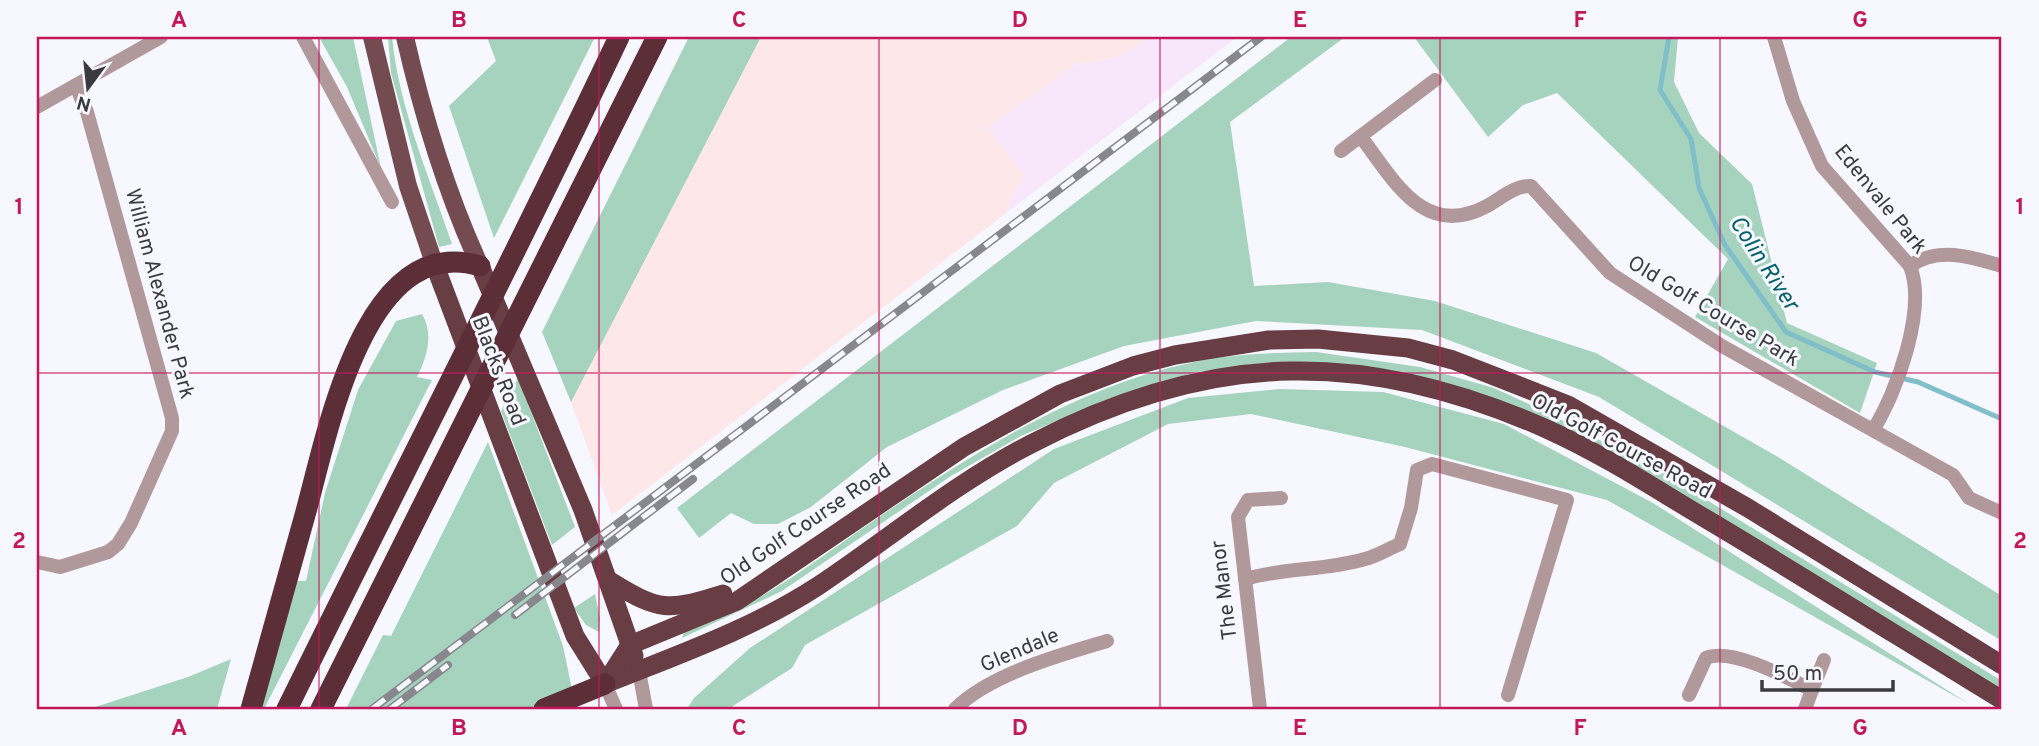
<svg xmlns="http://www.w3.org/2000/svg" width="2039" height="746" font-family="Overpass,sans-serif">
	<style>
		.commercial { fill: #fde7e9 }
		.industrial { fill: #f8e7fa }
		.green { fill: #a5d3bd }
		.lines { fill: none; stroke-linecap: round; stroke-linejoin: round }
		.stream { stroke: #80bfca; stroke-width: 5 }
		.minor { stroke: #b1989b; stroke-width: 14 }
		.primary { stroke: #734b51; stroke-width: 18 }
		.trunk { stroke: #683d44; stroke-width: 19 }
		.motorway { stroke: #5c2f38; stroke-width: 21 }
		.rail-casing { stroke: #87878d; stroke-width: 8 }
		.rail { stroke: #f7f7ff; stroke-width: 5; stroke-dasharray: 16; stroke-linecap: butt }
		.grid { fill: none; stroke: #c2185b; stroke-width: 2; stroke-opacity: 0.55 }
		.labels { text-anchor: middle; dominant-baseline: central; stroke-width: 6; stroke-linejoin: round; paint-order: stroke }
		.street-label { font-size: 21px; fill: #3b3b3f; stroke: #f7f7ff }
		.water-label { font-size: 23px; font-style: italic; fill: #02606b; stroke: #f7f7ff }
		.neatline { fill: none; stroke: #c2185b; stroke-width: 2.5 }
		.grid-label { font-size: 23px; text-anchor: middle; font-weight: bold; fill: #c2185b }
	</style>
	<rect width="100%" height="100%" fill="#f7f7ff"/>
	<path class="commercial" d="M761 37H1151L1118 57 1075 65 989 128 1024 175 1005 214 612 515 571 402Z"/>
	<path class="industrial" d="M1151 37H1237L1005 214 1024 175 988 128 1075 65 1118 57Z"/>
	<g class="green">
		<path d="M319 37H353L381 168 347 87Z"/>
		<path d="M388 37H392C399 108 429 176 452 244L439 247 391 73Z"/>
		<path d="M487 37H595L494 238 449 106 496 61Z"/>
		<path d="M689 37H761L571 402 542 332Z"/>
		<path d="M1291 37H1345L1230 122 1254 286 1328 282 1435 301 1596 353 1778 457 2002 596V641L1599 397 1422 330 1256 321 1124 346 1003 390 887 447 811 507 778 524H754L731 513 699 538 677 508Z"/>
		<path d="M1414 37H1678L1674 82 1699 133 1752 184 1787 323 1877 363 1860 413 1695 317 1728 259 1557 93 1523 105 1488 137Z"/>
		<path d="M422 314C434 334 427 357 417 377L432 380 264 709H261L296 581H306L325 493 358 390 396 321Z"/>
		<path d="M1316 352 1420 367 1494 388 1542 410 1666 475 2002 681V694L1574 437 1305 363 1254 364 1192 373 1116 396 1021 436 951 476 782 591 682 638 684 632C757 608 816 560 879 517 980 449 1084 382 1205 360 1242 353 1280 353 1316 352Z"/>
		<path d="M518 378 575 527 552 545 501 411Z"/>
		<path d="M1279 389 1383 392 1504 424 1653 503 1969 704 1607 500 1405 447 1251 414 1168 424 1054 483 1017 526 805 645 792 668 733 706 732 709H687L694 698 750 648 1054 449 1188 398Z"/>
		<path d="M488 442 563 646 576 709H346L383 635 391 636Z"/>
		<path d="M595 594 600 618 599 632 586 625 574 608Z"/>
		<path d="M231 659 217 709H89L188 677Z"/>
	</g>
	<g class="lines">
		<path class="stream" d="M1669 37 1660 90 1691 139 1699 188 1725 245 1786 332 1875 372 1918 382 2002 419"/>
		<g class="minor">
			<path d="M303 37 392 202"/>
			<path d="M1774 37 1793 101 1822 166 1910 266C1927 309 1897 392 1873 430"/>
			<path d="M37 107 161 37"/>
			<path d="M1361 137C1394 180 1424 240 1487 206 1500 199 1515 185 1531 186L1610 273 1722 346 1953 475 1969 498 2002 513"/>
			<path d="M1341 151 1435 80"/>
			<path d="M1910 266C1938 246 1972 257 2002 266"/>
			<path d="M37 562 60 567 108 552 118 544 131 523 172 431V418L87 112 76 86"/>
			<path d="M1245 579C1286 567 1325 571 1365 559 1377 556 1388 549 1400 544L1411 508 1417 470 1432 464 1567 500 1508 695"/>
			<path d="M639 671 646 709"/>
			<path d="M605 684 616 709"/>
			<path d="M1812 690 1824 660"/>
			<path d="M1689 695 1706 658C1731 647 1788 678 1812 690L1805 709"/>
			<path d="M955 709C990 674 1060 655 1107 641"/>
			<path d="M1260 709 1238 517 1248 500 1281 498"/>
		</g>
		<g class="primary">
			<path d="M372 37 408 186 434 263"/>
			<path d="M405 37C423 116 446 192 480 266"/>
		</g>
		<g class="trunk">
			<path d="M434 263 575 636 605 684"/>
			<path d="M480 266 583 510 634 656"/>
			<path d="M610 581C660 612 668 611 723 594"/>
			<path d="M605 684 630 645 737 601 964 447 1060 394 1133 366 1175 355 1269 340 1318 339 1408 348 1453 360 1568 405 1748 508 2002 665"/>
			<path d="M605 684C677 655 752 629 818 586 890 538 956 482 1033 443 1212 350 1368 348 1551 431 1606 456 1657 490 1708 520 1807 579 1904 640 2002 700"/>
		</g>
		<g class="motorway">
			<path d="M251 709C269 644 287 579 305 515 327 437 363 231 480 266"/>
			<path d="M287 709C397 485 512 263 619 37"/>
			<path d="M321 709 657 37"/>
			<path d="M544 709 605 684"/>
		</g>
		<g class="rail-casing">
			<g id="rail">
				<path d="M515 615 693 479"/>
				<path d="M372 709 1261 37"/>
				<path d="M390 709 448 665"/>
			</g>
		</g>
		<use href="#rail" class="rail"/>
	</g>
	<path class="grid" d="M319 37V709M599 37V709M879 37V709M1160 37V709M1440 37V709M1720 37V709M37 373H2002"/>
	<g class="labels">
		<g class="street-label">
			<text transform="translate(1880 200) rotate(51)">Edenvale Park</text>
			<text transform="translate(159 294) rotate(75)">William Alexander Park</text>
			<text transform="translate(1713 312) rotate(31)">Old Golf Course Park</text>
			<text transform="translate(498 371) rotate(69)">Blacks Road</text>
			<text transform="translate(1621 447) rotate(28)">Old Golf Course Road</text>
			<text transform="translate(806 525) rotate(-34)">Old Golf Course Road</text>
			<text transform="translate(1225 590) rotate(-97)">The Manor</text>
			<text transform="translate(1020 651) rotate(-23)">Glendale</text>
		</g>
		<g class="water-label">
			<text transform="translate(1763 264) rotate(57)">Colin River</text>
		</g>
	</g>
	<rect width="2039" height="746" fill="none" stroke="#f7f7ff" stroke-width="77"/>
	<g transform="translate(88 88) rotate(195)" stroke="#f7f7ff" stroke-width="5" paint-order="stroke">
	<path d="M0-5L12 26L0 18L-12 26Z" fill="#3b3b3f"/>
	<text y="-10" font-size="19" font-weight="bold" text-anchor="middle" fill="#3b3b3f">N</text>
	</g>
	<path d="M1762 680v10h131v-10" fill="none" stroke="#3b3b3f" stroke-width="3.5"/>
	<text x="1773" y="680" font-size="21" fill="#3b3b3f" stroke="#f7f7ff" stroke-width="5" paint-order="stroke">50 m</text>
	<rect x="38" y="38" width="1962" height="670" class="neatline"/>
	<g class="grid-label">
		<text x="179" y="27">A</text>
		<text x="459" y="27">B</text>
		<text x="739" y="27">C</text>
		<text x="1020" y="27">D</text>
		<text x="1300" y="27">E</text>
		<text x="1580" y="27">F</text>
		<text x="1860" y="27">G</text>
		<text x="19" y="214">1</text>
		<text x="2020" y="214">1</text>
		<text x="19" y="548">2</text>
		<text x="2020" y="548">2</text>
		<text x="179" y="735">A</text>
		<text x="459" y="735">B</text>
		<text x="739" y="735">C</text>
		<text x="1020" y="735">D</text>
		<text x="1300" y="735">E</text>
		<text x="1580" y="735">F</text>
		<text x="1860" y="735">G</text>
	</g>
</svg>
